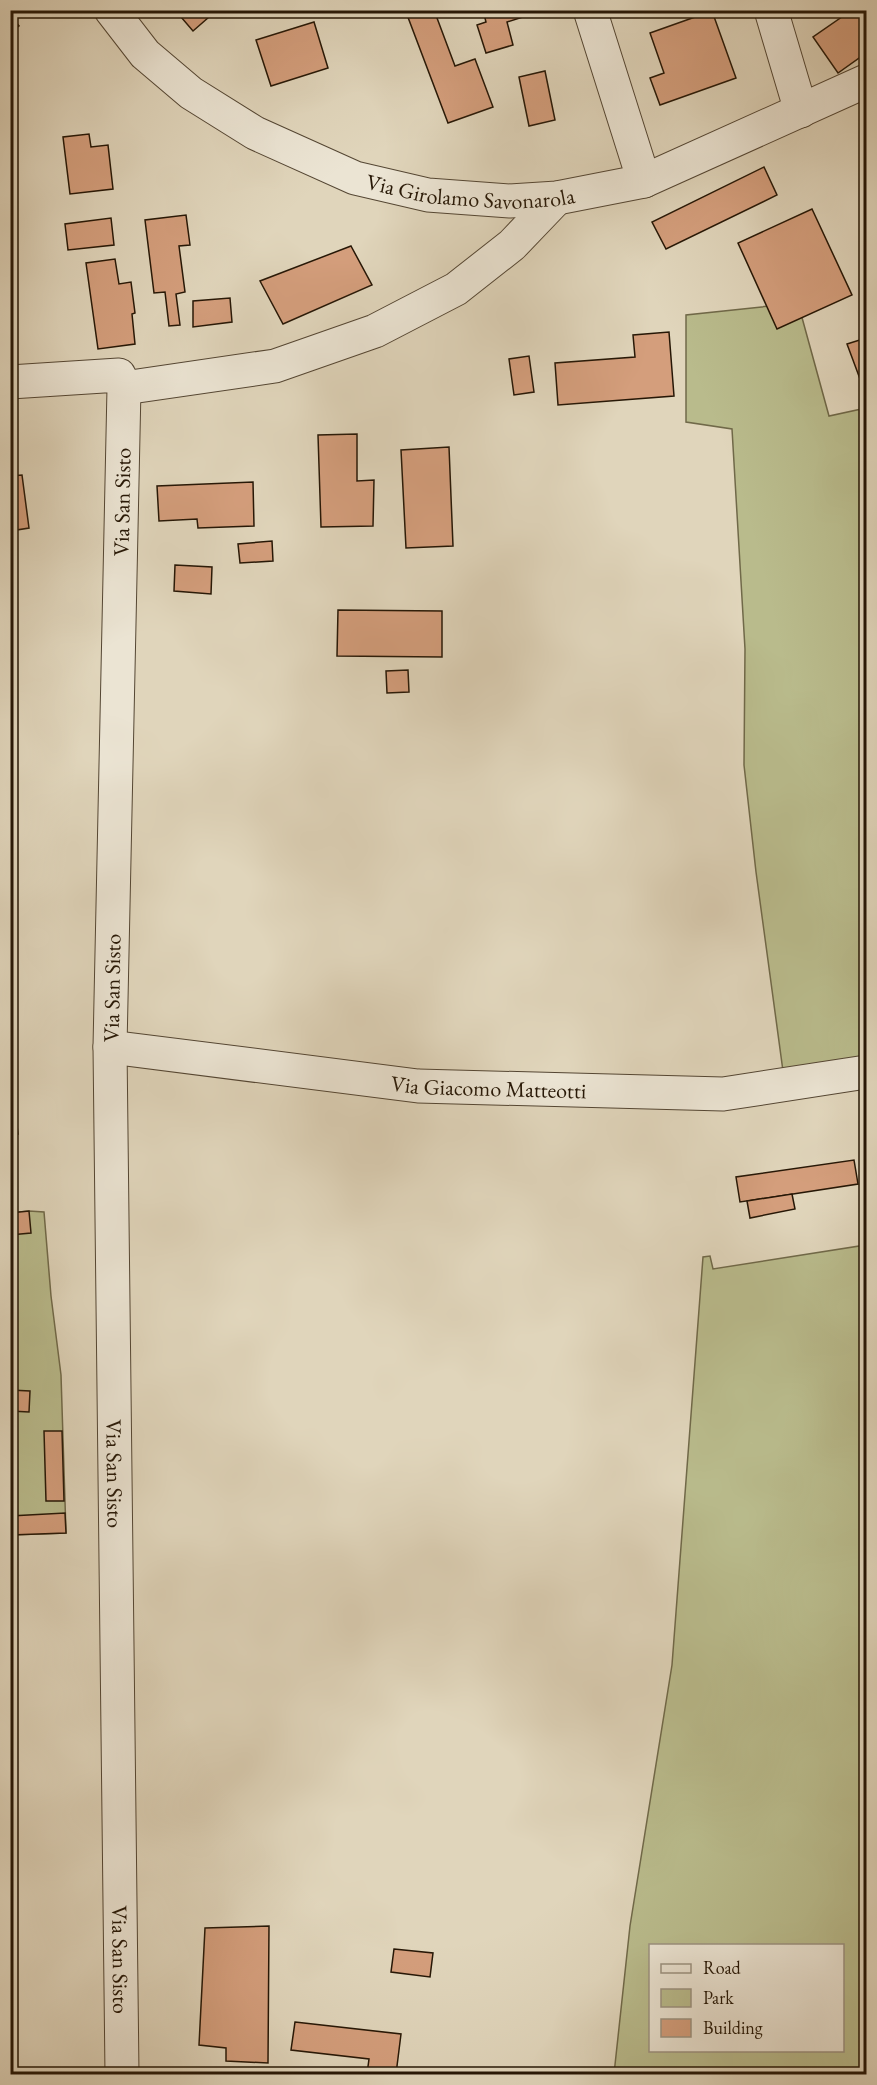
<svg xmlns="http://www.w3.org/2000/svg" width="877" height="2085" font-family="'EB Garamond',serif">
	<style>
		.green { fill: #b9bb8c; stroke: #706949; stroke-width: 1.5; fill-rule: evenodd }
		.building { fill: #d49e7c; stroke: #261706; stroke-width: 1.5 }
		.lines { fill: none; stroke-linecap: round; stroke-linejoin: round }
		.minor-casing { stroke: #544633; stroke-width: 35 }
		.minor { stroke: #ebe4d3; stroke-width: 33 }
		.labels { text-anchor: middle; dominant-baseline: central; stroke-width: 5; stroke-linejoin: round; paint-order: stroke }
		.street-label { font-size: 22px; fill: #261706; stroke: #ebe4d3 }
	</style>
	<rect width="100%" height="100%" fill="#e0d5bb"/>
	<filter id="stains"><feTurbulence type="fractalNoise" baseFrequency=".00333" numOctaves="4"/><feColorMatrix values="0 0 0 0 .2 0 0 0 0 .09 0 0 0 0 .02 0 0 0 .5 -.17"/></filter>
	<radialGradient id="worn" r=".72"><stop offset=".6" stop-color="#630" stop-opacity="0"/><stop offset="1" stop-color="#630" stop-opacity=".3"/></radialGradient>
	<g class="green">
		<path d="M798 303 829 416 866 408V1056L783 1071 756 872 744 765 745 649 732 429 686 422V315Z"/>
		<path d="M29 1211 44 1212 51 1296 61 1375 66 1533 11 1535 10 1213Z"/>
		<path d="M866 1245V2074H614L630 1926 672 1665 703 1257 710 1256 713 1269ZM650 1946H842V2050H650Z"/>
	</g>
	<g class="building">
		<path d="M175 10H217L193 31Z"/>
		<path d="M410 10H434L455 66 475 59 493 107 448 123 406 12Z"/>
		<path d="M483 10H541L542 11 507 22 513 45 486 53 477 25 486 22Z"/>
		<path d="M852 10H866V53L838 73 813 37Z"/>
		<path d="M712 11 736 78 660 105 650 78 664 73 650 33Z"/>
		<path d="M10 15 19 26 10 33Z"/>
		<path d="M314 22 328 68 271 86 256 40Z"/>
		<path d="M545 71 555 120 529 126 519 77Z"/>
		<path d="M89 134 91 147 108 145 113 189 70 194 63 137Z"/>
		<path d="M764 167 777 195 666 249 652 222Z"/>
		<path d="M812 209 852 295 777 329 738 243Z"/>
		<path d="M186 215 190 245 179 246 185 292 176 294 180 325 169 326 165 292 154 293 145 220Z"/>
		<path d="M111 218 114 245 68 250 65 224Z"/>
		<path d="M351 246 372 285 283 324 260 281Z"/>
		<path d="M115 259 119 284 131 282 135 313 132 314 135 344 98 349 86 263Z"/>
		<path d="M230 298 232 322 193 327V301Z"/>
		<path d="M669 332 674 396 558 405 555 363 635 357 633 335Z"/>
		<path d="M866 338V395L847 344Z"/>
		<path d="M529 356 534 392 514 395 509 359Z"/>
		<path d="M357 434V481L374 480 373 526 321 527 318 435Z"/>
		<path d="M449 447 453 546 406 548 401 450Z"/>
		<path d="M22 475 29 528 10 531V476Z"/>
		<path d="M253 482 254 526 198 528 197 519 159 521 157 486Z"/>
		<path d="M272 541 273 561 240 563 238 544Z"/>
		<path d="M175 565 212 567 211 594 174 591Z"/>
		<path d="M338 610 442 611V657L337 656Z"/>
		<path d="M408 670 409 692 387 693 386 671Z"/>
		<path d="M10 1110H15L18 1134H10Z"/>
		<path d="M854 1160 858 1184 740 1202 736 1177Z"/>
		<path d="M792 1194 795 1209 750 1218 747 1201Z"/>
		<path d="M29 1211 31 1233 10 1235V1213Z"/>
		<path d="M10 1390 30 1391 29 1412 10 1411Z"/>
		<path d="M44 1431H62L64 1501H46Z"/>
		<path d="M65 1513 66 1533 10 1535V1516Z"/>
		<path d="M269 1926 268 2063 226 2061V2048L199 2045 205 1928Z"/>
		<path d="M394 1949 433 1953 430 1977 391 1972Z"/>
		<path d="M295 2022 401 2034 396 2074H367L369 2059 291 2050Z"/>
	</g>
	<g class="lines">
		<g class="minor-casing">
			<g id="minor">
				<path id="s1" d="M111 10 145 54 191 93 255 133 355 178 428 195 510 201 557 198 644 181 866 81"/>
				<path d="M590 10 644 181"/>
				<path d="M771 10 801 111"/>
				<path id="s2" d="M10 382 119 375 124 388 110 1047 122 2074"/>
				<path d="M124 388 275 366 375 331 456 289 512 245 557 198"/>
				<path id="s3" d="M110 1047 418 1086 723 1094 866 1072"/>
			</g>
		</g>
		<use href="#minor" class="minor"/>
	</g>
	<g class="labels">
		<g class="street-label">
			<text stroke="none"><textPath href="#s1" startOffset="418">Via Girolamo Savonarola</textPath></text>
			<text transform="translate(122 502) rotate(-89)">Via San Sisto</text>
			<text transform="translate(112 988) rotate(-89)">Via San Sisto</text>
			<text stroke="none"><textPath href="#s3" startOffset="381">Via Giacomo Matteotti</textPath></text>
			<text stroke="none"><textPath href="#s2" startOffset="1209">Via San Sisto</textPath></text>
			<text stroke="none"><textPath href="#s2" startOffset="1695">Via San Sisto</textPath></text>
		</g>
	</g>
	<rect width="877" height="2085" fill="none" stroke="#e0d5bb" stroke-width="36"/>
	<rect x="12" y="12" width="853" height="2061" fill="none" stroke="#261706" stroke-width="3"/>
	<rect x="18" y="18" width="841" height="2049" fill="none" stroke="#261706" stroke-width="1.5"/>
	<rect x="649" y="1944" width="195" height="108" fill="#ebe4d3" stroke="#9c9281" stroke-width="1.5"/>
	<rect x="661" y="1964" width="30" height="9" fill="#ebe4d3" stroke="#9c9281" stroke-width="1.5"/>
	<text x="703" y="1974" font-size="18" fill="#261706">Road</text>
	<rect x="661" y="1989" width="30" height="18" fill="#b9bb8c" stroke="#9c9281" stroke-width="1.5"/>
	<text x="703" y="2004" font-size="18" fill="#261706">Park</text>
	<rect x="661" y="2019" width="30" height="18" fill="#d49e7c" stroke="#9c9281" stroke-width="1.5"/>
	<text x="703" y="2034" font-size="18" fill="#261706">Building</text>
	<rect width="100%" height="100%" filter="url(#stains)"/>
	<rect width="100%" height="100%" fill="url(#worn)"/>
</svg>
